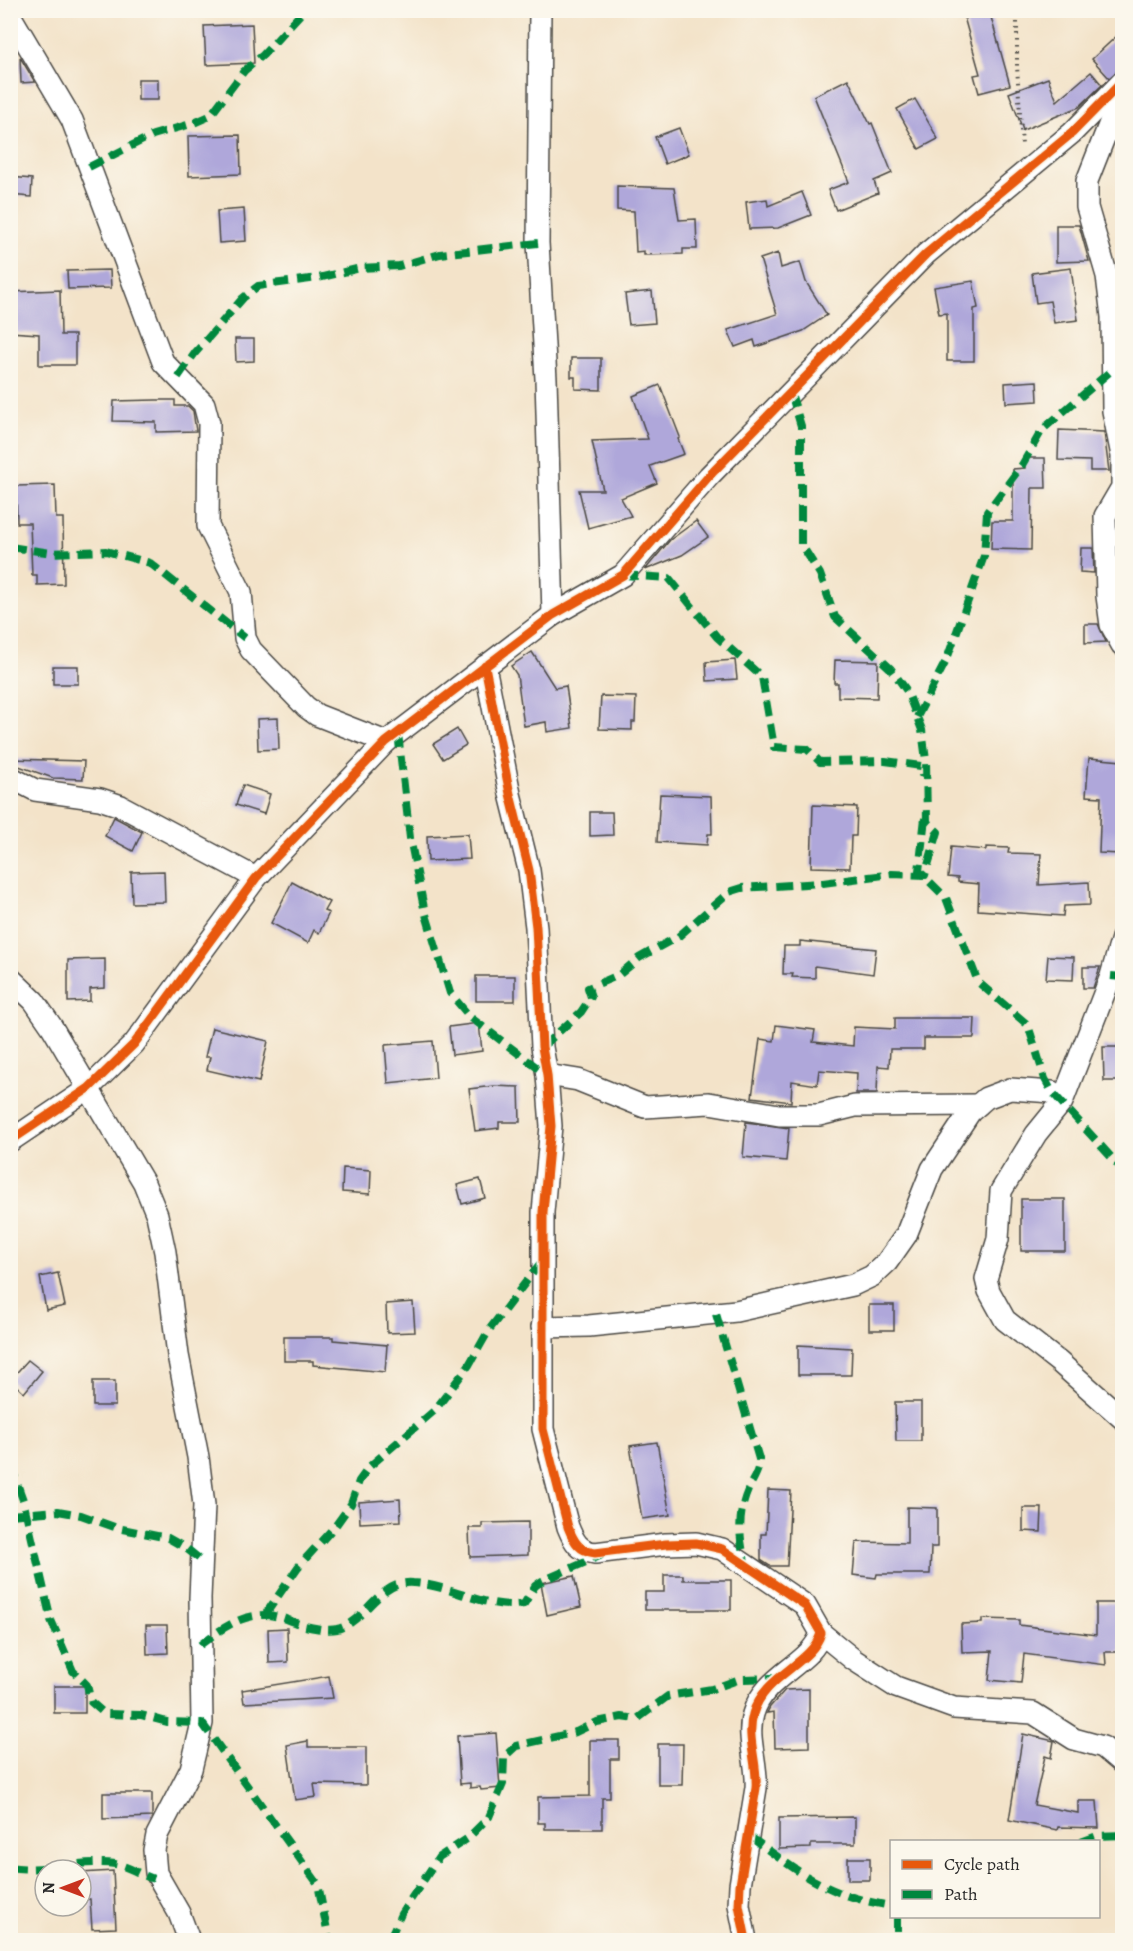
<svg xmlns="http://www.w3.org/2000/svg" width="1133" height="1951" font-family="Alegreya,serif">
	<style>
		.building { fill: #afa7da }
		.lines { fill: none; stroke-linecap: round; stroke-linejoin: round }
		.minor-casing { stroke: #494743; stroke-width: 24 }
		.path { stroke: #494743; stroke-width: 4; stroke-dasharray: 1.5 4.5; stroke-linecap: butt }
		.minor { stroke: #fff; stroke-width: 21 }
		.quiet { stroke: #00873e; stroke-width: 8; stroke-dasharray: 15 8; stroke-linecap: butt }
		.cycleway-casing { stroke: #fbf7ec; stroke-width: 13 }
		.cycleway { stroke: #e8590c; stroke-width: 9 }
	</style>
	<rect width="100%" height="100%" fill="#fbf7ec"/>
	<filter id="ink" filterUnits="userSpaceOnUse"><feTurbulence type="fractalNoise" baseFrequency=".0167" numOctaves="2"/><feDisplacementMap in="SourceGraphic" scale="12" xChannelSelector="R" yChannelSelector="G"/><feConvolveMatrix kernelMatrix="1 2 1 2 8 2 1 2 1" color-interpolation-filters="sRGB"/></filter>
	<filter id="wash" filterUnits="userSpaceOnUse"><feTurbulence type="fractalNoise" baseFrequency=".008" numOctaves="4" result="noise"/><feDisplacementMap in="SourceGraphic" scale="24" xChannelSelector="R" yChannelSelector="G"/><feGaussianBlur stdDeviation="1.35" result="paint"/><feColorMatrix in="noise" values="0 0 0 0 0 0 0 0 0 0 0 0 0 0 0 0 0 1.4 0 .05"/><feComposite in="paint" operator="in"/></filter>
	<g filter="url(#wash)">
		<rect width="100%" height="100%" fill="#f3e3c9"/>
		<g id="blocks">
			<g class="building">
				<path d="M989 10 1010 85 979 93 974 75 980 74 964 17Z"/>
				<path d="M252 24 254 63 206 65 204 26Z"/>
				<path d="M1122 31V67L1109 78 1092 59Z"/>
				<path d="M20 57 35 82 21 83Z"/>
				<path d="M1091 72 1102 85 1079 107 1023 130 1009 93 1048 78 1057 101Z"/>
				<rect x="138" y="79" width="20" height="21"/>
				<path d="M848 79 870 124 872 123 892 173 874 181 878 193 836 210 828 190 849 182 814 96Z"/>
				<path d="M915 99 938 139 919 149 897 109Z"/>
				<path d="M679 128 689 154 665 164 655 137Z"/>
				<path d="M240 135 241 174 189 176 188 136Z"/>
				<path d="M10 177 32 179 31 197 10 195Z"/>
				<path d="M617 186 674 188 679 220 696 219 697 249H683V254L644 255V251L636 252 634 211 617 210Z"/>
				<path d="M802 192 811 215 778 228 749 229 746 202 767 199 768 206Z"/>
				<path d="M244 209 246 241 219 243 217 211Z"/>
				<path d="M1056 225H1079L1089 261 1056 262Z"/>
				<path d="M778 253 781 268 800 262 806 282 827 315 803 331 756 347 754 340 735 347 728 330 777 314 760 259Z"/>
				<path d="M1071 268 1078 320 1054 323 1050 301 1036 303 1032 273Z"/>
				<path d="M110 270 111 288 68 289 67 271Z"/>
				<path d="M973 281 978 308 974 309V361H947V313L939 314 934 287Z"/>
				<path d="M60 290 61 335H75V365H39V334L10 332V292Z"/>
				<path d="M652 291 655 323 629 325 625 294Z"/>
				<path d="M235 339H254V361L236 362Z"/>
				<path d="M571 358H601V390L575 389V377H571Z"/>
				<path d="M1037 381 1038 401 1006 403 1005 383Z"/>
				<path d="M660 385 680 437 678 439 684 454 650 466 657 483 621 498 631 516 588 528 579 490H603L592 441 648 439 633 396Z"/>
				<path d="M156 400H175V406H188L193 411 196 431 156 432V422L113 421 114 401Z"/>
				<path d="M1059 430 1104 432 1109 471H1090V461L1058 460Z"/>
				<path d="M1025 458H1045L1046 488H1032L1031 550 991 549 992 521H1013V469L1025 468Z"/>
				<path d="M55 485 56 518H63L64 584 37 585V575H32L30 523H17L16 486Z"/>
				<path d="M696 521 708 537 682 555 645 570 670 540Z"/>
				<path d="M1081 548H1093L1094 573 1080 572Z"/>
				<path d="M1085 624H1098L1106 642 1085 643Z"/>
				<path d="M532 652 555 688 566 686 572 728 547 732 546 722 524 726 517 675 511 666Z"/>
				<path d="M735 660 737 679 707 681 706 662Z"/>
				<path d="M835 660 878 661 877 698 838 697V683H834Z"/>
				<rect x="53" y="666" width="25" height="18"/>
				<path d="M601 696 636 697 635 722H632V730L599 729Z"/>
				<path d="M278 718 279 749 258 750 257 719Z"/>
				<path d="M457 729 466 745 443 759 433 744Z"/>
				<path d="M1089 758 1122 761V854L1099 853 1101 797 1086 796Z"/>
				<path d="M10 759 84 761 83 779 53 778 10 763Z"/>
				<path d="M243 785 270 794 264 814 236 805Z"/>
				<path d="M660 794 711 796 712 834H708L707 845 657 842Z"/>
				<path d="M813 805 857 807 856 836H851L850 868 811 867Z"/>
				<path d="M590 812H612L613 835 590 836Z"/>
				<path d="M114 817 142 832 133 851 105 836Z"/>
				<path d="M468 834 470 859 428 861 427 836Z"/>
				<path d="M951 847 986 850V847L1009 848 1008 853 1041 854 1039 885 1089 882 1090 905 1064 906 1063 916 978 910 979 884 958 882V878L948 877Z"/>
				<path d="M164 871 165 902 132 903 131 872Z"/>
				<path d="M292 882 329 902 324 911 329 913 319 933 314 930 308 943 271 923Z"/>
				<path d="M800 941 876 949 873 974 815 966V978L792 977 793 974H783L784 946H800Z"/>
				<path d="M1048 956 1074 957 1073 980 1046 979Z"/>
				<path d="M105 959V988L90 989V1001L68 1002V960Z"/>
				<path d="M1083 967H1100L1093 988H1083Z"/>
				<rect x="476" y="976" width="39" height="25"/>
				<path d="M895 1018H975L974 1038H924V1049H890L889 1067 878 1066 877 1093H856L857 1073 819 1070 817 1085 792 1081 791 1102 752 1097 760 1039 774 1041 776 1025 815 1030 813 1042 853 1046 854 1027 895 1029Z"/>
				<path d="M479 1023 482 1051 452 1055 449 1027Z"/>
				<path d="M212 1028 268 1041 259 1082 207 1070 210 1057H205Z"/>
				<path d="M433 1041 436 1078 388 1083 385 1045Z"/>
				<path d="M1103 1047H1122V1081H1104Z"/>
				<path d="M494 1086 519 1087 520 1122H499V1128L475 1131 469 1089Z"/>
				<path d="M746 1122 789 1128 786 1161 743 1157Z"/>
				<path d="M343 1168 371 1170 370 1194 342 1192Z"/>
				<path d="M480 1179 485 1198 462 1204 457 1185Z"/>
				<rect x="1021" y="1199" width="44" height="52"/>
				<path d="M58 1273 65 1306 46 1310 40 1277Z"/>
				<path d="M413 1302 415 1332 387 1333 386 1304Z"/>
				<rect x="869" y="1305" width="25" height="25"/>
				<path d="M284 1337H333V1340L387 1345 385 1372 313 1365V1361H284Z"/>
				<path d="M798 1345 852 1348 851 1375H798Z"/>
				<path d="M28 1360 42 1371 24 1393 10 1380Z"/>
				<rect x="93" y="1381" width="22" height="25"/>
				<path d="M895 1402H921V1441H896Z"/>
				<path d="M657 1442 670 1515 642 1519 630 1446Z"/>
				<path d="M768 1490 791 1491 787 1566H770L761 1560V1534H766Z"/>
				<path d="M400 1499 401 1521 360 1523 359 1502Z"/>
				<path d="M907 1507 937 1508V1547H931L930 1574H877L876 1578 853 1575 856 1542 907 1543Z"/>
				<path d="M1023 1508H1042L1041 1532 1023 1531Z"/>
				<path d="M528 1522V1555L470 1557 469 1528H482V1523Z"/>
				<path d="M664 1575H683V1580H731V1610H645V1592H664Z"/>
				<path d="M574 1576 581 1607 547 1615 541 1583Z"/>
				<path d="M1096 1603H1120L1122 1652H1105L1106 1665 1024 1654 1021 1683 989 1680 992 1651 962 1652 961 1624 982 1623V1619L1019 1620V1625L1096 1635Z"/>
				<path d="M146 1625H167L168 1653 147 1654Z"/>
				<path d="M287 1628 288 1662 269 1663 268 1629Z"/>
				<path d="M329 1676 333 1698 244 1703 242 1690Z"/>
				<rect x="54" y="1686" width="31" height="27"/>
				<path d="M809 1689V1747L775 1748 774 1712 767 1713 770 1707 785 1690Z"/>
				<path d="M496 1733 500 1788 481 1790 480 1787 470 1788V1783L460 1784 457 1736Z"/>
				<path d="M1023 1734 1054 1741 1051 1758 1045 1756 1034 1805 1078 1813V1801H1097L1099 1828 1058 1827 1057 1830 1009 1820Z"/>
				<path d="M590 1740H619V1759H610V1798H602V1829H545V1823H538V1797L590 1796Z"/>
				<path d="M308 1741V1747H366V1785L314 1784 316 1797 295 1800 287 1745Z"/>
				<path d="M658 1744H683L682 1785H658Z"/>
				<path d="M103 1793H152V1817L103 1819Z"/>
				<path d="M855 1817V1844H811V1848L779 1849V1818Z"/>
				<rect x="848" y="1858" width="22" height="22"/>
				<path d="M113 1871 116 1928 92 1929 90 1899H81V1873Z"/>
			</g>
		</g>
	</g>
	<g filter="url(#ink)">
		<use href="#blocks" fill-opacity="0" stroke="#494743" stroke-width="1.5"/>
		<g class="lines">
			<g class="minor-casing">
				<g id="minor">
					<path d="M540 10 538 243 546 379 553 615"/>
					<path d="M10 15 72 120 163 362 204 404 209 423 208 526 241 592 245 638 251 650 306 707 317 715 386 742"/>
					<path d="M1122 105 1111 120 1087 181V207L1107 276 1112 317 1113 411 1122 456V487L1105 516 1107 596 1111 625 1122 645"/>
					<path d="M485 666 510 794 529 870 536 927 542 1047 547 1075 551 1126 543 1212V1429L568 1527C574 1542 579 1551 595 1553L666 1544 696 1543 722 1549 805 1605 821 1633C812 1664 764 1675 753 1714 746 1737 758 1764 756 1788L740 1885 739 1905 746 1940"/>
					<path d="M10 777 35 790 100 799 121 806 256 878"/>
					<path d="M1122 938 1111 976 1062 1102 1036 1134 1001 1191 998 1239 986 1279 989 1291 1005 1320 1059 1362 1122 1418"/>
					<path d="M10 978 34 1001 52 1027 144 1183 157 1215 165 1252 178 1355 198 1457 204 1505 200 1598 202 1723 191 1769 157 1835 154 1850 156 1873 179 1913 189 1940"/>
					<path d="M547 1075 578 1080 645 1107 709 1103 779 1115H819L855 1106 978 1105"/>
					<path d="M10 1141 89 1088 134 1044 256 878 386 742 553 615 623 575 709 476 926 254 1072 133 1122 82"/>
					<path d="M542 1327 589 1326 736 1311 853 1285 872 1276 887 1262 906 1235 932 1169 970 1112 986 1098 1010 1089 1052 1092"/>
					<path d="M821 1633 854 1660 896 1687 954 1708 1033 1713 1074 1739 1103 1747 1122 1763"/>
				</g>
			</g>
			<path class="path" d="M1017 10V66L1022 146"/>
			<use href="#minor" class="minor"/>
			<g class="quiet">
				<path d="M89 167 153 135 194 123 210 116 244 71 263 55 304 10"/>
				<path d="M178 377 195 353 243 298 258 286 318 278 361 268 399 266 440 254 538 243"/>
				<path d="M10 547 52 553 106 551 150 563 245 638"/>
				<path d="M623 575 669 578 717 637 762 677 774 747 807 749 820 762 885 761 921 766 922 776"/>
				<path d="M917 717 947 659 984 556 987 512 1022 465 1042 430 1113 369"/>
				<path d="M398 733 410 838 424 908 450 993 470 1017 547 1075"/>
				<path d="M925 818 919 871 946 898 978 982 1028 1025 1045 1079 1052 1092 1122 1169"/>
				<path d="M1111 976 1122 977"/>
				<path d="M542 1047 581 1012 591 997 588 988 619 975 639 958 679 936 729 892 742 888 823 883 892 874 925 875 938 832 927 822 926 760 922 730 907 691 891 669 835 617 820 574 801 544V426L791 393"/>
				<path d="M716 1314 759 1459C759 1473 753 1478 748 1490 737 1516 739 1539 746 1565"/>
				<path d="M10 1464 23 1500 51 1620 73 1671 87 1685 91 1702 105 1714 141 1715 167 1722 202 1723 318 1884 329 1940"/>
				<path d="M10 1515 58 1511 81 1515 117 1528 168 1538 186 1548 202 1561"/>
				<path d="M265 1615 298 1567 336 1525 351 1504 359 1481 370 1466 435 1410 469 1365 489 1330 542 1261"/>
				<path d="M200 1645C220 1630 239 1615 265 1615 279 1615 292 1622 305 1626 315 1628 327 1631 337 1629 366 1622 378 1580 413 1583 452 1585 485 1610 524 1604L535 1586 542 1581 602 1555"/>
				<path d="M749 1836C800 1873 827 1896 892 1906"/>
				<path d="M1081 1842 1097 1836 1122 1835"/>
				<path d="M10 1867C45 1873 80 1859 115 1864 128 1866 141 1875 154 1879"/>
				<path d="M897 1916V1940"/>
				<path d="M389 1940 401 1914 439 1857 467 1839 489 1817 503 1784 504 1757 516 1746 576 1732 597 1722 622 1717 637 1719 668 1696 712 1689 740 1679 777 1678"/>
			</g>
			<g class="cycleway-casing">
				<g id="cycleway">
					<path d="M485 666 510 794 529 870 536 927 542 1047 547 1075 551 1126 543 1212V1429L568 1527C574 1542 579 1551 595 1553L666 1544 696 1543 722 1549 805 1605 821 1633C812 1664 764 1675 753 1714 746 1737 758 1764 756 1788L740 1885 739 1905 746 1940"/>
					<path d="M10 1141 89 1088 134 1044 256 878 386 742 553 615 623 575 709 476 926 254 1072 133 1122 82"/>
				</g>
			</g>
			<use href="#cycleway" class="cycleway"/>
		</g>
	</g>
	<rect width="1133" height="1951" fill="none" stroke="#fbf7ec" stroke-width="36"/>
	<rect x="890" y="1840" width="210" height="78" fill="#fbf7ec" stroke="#a8a59f" stroke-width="1.5"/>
	<rect x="902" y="1860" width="30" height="9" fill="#e8590c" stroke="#a8a59f" stroke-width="1.5"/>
	<text x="944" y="1870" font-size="18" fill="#2b2b2b">Cycle path</text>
	<rect x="902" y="1890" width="30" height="9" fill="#00873e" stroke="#a8a59f" stroke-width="1.5"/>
	<text x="944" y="1900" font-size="18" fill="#2b2b2b">Path</text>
	<g transform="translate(63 1888) rotate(270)"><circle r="28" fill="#fbf7ec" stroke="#a8a59f" stroke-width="1.5"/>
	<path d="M0-4.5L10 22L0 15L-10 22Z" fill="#c8321e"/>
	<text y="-9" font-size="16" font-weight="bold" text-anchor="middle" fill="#2b2b2b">N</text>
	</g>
</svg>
